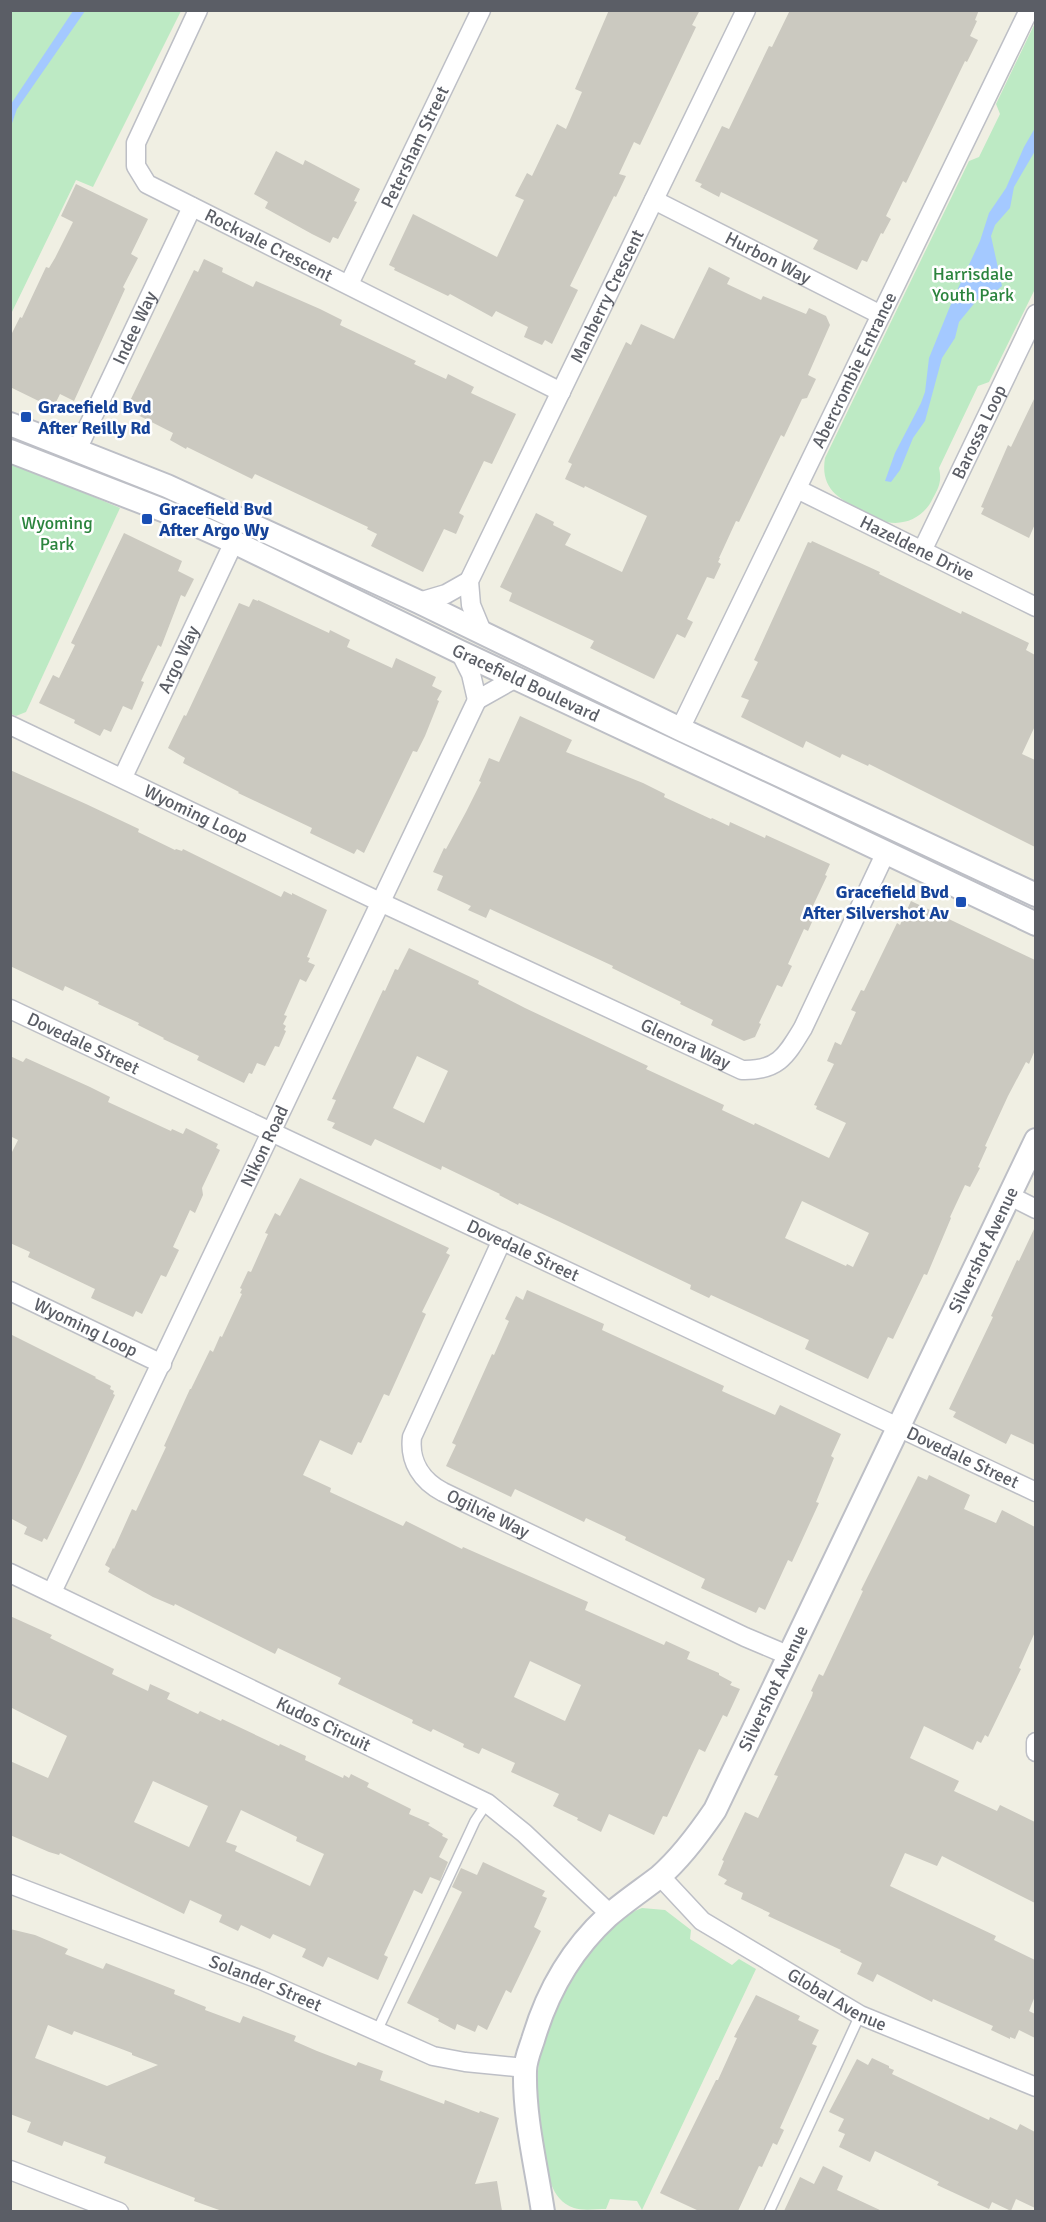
<svg xmlns="http://www.w3.org/2000/svg" width="1046" height="2222" font-family="Signika,sans-serif">
	<style>
		.green { fill: #bdeac4 }
		.water { fill: #a4c9ff }
		.building { fill: #cbc9c0; fill-rule: evenodd }
		.lines { fill: none; stroke-linecap: round; stroke-linejoin: round }
		.service-casing { stroke: #bdbfc6; stroke-width: 12 }
		.minor-casing { stroke: #bdbfc6; stroke-width: 21 }
		.tertiary-casing { stroke: #bdbfc6; stroke-width: 26 }
		.service { stroke: #fff; stroke-width: 9 }
		.minor { stroke: #fff; stroke-width: 18 }
		.tertiary { stroke: #fff; stroke-width: 22 }
		.transit-dot { fill: #1a4fb4; stroke: #fff; stroke-width: 2 }
		.labels { text-anchor: middle; dominant-baseline: central; stroke-width: 5; stroke-linejoin: round; paint-order: stroke }
		.street-label { font-size: 18px; fill: #5b5e66; stroke: #fff }
		.park-label { font-size: 18px; fill: #2b843d; stroke: #fff }
		.transit-label { font-size: 18px; font-weight: bold; fill: #164399; stroke: #fff; text-anchor: start }
	</style>
	<rect width="100%" height="100%" fill="#f0efe3"/>
	<g class="green">
		<path d="M11 11H181L93 187 76 180 11 314Z"/>
		<path d="M1035 23V289L989 382 978 386 939 468C942 481 939 487 933 498 925 516 906 526 887 522 878 520 869 514 862 510 838 499 820 488 825 458L969 161 979 157 1000 114 996 104Z"/>
		<path d="M11 462 120 508 26 712 16 716 11 714Z"/>
		<path d="M642 1908 665 1910 691 1930 690 1939 732 1965 739 1959 756 1969 642 2210 637 2201 610 2199 606 2209C596 2209 583 2211 574 2208 550 2200 547 2171 544 2150 540 2125 536 2098 538 2072 541 2021 590 1926 642 1908Z"/>
	</g>
	<g class="water">
		<path d="M73 11H85L17 109 11 126V104Z"/>
		<path d="M1035 128V151L1014 187 1010 208 995 225 991 236 1002 286 996 291 977 300 959 322 955 338 942 358 925 421 913 438 900 470 891 482 885 481 895 453 921 403 925 392 929 358 953 299 980 241 989 213 1006 188 1024 147Z"/>
	</g>
	<g class="building">
		<path d="M609 10H700L692 25 696 27 640 145 634 142 619 174 626 176 616 197 614 196 570 286 578 290 552 344 545 340 542 345 524 337 528 327 496 311 492 317 450 294 448 296 394 270 395 268 389 265 413 214 497 257 524 200 515 196 527 173 532 176 557 124 566 129 582 92 575 89Z"/>
		<path d="M790 10H979L975 20 977 21 970 36 978 40 967 62 965 61 906 183 903 181 886 216 891 219 883 234 881 233 867 262 862 260 857 270 813 249 818 240 721 192 719 197 700 187 702 184 695 181 722 126 729 129 769 46 772 47Z"/>
		<path d="M276 151 303 165 305 160 360 189 354 201 357 202 338 239 333 237 330 243 312 234 265 208 268 202 254 194Z"/>
		<path d="M76 184 148 219 131 254 138 258 123 287 125 289 74 401 60 394 53 408 10 387V337L20 317 22 318 46 267 49 268 55 258 73 222 61 216Z"/>
		<path d="M204 259 223 268 222 272 253 287 256 281 320 309 342 320 340 325 416 361 414 364 446 379 448 374 474 387 471 393 516 414 492 464 484 461 459 513 464 516 456 534 444 529 423 572 371 546 377 534 367 529 368 527 255 474 252 479 187 447 186 449 170 440 173 433 126 409 194 270 198 272Z"/>
		<path d="M709 267 730 278 727 284 761 300 763 296 806 314 809 308 826 316 830 325 808 375 816 379 807 398 802 399 784 437 781 435 739 522 736 521 719 558H720L718 562 721 564 714 579 707 577 687 619 693 622 685 638 677 634 654 679 590 648 594 641 509 601 512 593 500 587 536 513 554 522 553 525 571 534 565 545 622 572 647 516 585 486 584 488 565 479 572 464 568 462 626 342 631 345 641 324 674 339Z"/>
		<path d="M1035 397V524L1029 538 981 514 984 508 981 507 1008 445 1011 447Z"/>
		<path d="M124 533 182 561 178 571 194 579 185 597 181 595 161 647 158 645 141 681 144 682 132 710 123 706 111 732 104 729 100 736 74 723 75 720 39 703 53 675 59 678 75 645 71 643Z"/>
		<path d="M812 541 880 572 879 574 961 614 962 611 1029 643 1026 650 1035 655V726L1022 754 1035 760V847L869 764 868 766 842 754 840 758 806 741 803 748 741 717 749 700 741 697 758 662 754 660 808 542 811 543Z"/>
		<path d="M253 599 258 601V600L329 633 330 630 350 640 347 647 392 668 396 658 436 677 432 686 442 691 437 700 439 701 425 736 417 752 413 751 364 853 357 849 354 854 310 833 312 828 238 793 239 792 183 763 185 758 168 748 184 715 186 716 239 603 249 607Z"/>
		<path d="M520 716 572 740 566 752 643 783 665 794 664 797 711 819 712 818 729 826 730 822 765 838 766 835 830 864 825 875 827 876 811 910 816 913 808 931 804 929 788 964 792 966 782 987 777 985 759 1023 761 1024 755 1037 744 1041 711 1025 713 1020 680 1004 681 1002 612 968 613 966 490 909 486 918 468 910 471 906 437 890 443 876 433 872 444 848 446 849 466 812 481 782 479 781 489 758 499 762Z"/>
		<path d="M10 770 86 804 139 829 138 832 175 850 176 849 182 851 183 849 281 897 284 891 292 895V893L327 910 307 957 310 958 308 962 315 965 306 982 300 979 284 1015 287 1016 283 1024 286 1026 284 1030 286 1031 279 1047 275 1046 265 1066 257 1063 252 1074 249 1073 244 1083 197 1060 199 1056 163 1039 164 1038 138 1025 139 1023 98 1004 99 1002 65 986 63 991 10 966Z"/>
		<path d="M911 901 1035 960V1050L1029 1064 1026 1062 1008 1096 985 1146 987 1147 978 1167 980 1168 970 1187 965 1185 950 1217 951 1218 927 1275 924 1274 893 1339 888 1337 868 1379 805 1349 809 1340 711 1295 709 1298 690 1289 691 1285 560 1222 519 1203 518 1205 499 1195 500 1194 442 1166 441 1170 375 1139 371 1146 332 1128 335 1123 327 1120 336 1100 332 1099 383 990 385 991 395 969 398 970 409 948 479 981 478 984 525 1008 648 1066 646 1069 724 1105 722 1110 754 1125 755 1123 829 1158 846 1123 816 1109 817 1106 814 1105 834 1064 827 1061 835 1042 841 1045 856 1012 851 1010 861 990 864 991 897 923 900 925ZM417 1056 448 1071 424 1123 393 1108ZM802 1201 869 1233 853 1267 847 1264 846 1266 785 1238Z"/>
		<path d="M10 1056 23 1062 26 1058 90 1087 110 1097 108 1102 171 1131 172 1129 183 1134 186 1128 218 1144 216 1148 220 1150 202 1188 203 1195 195 1213 190 1210 173 1247 179 1250 166 1277 161 1275 142 1314 136 1311 133 1317 91 1298 95 1289 28 1257 30 1252 10 1243V1156L18 1140 10 1136Z"/>
		<path d="M300 1178 449 1248 446 1253 450 1255 422 1312 426 1314 389 1396 384 1394 361 1443 358 1442 352 1455 320 1440 303 1475 331 1488 330 1492 403 1526 406 1521 462 1549 463 1547 588 1602 585 1610 664 1645 666 1641 690 1652 687 1659 719 1673V1675L732 1682 730 1685 740 1689 727 1717 723 1715 705 1752 699 1749 667 1817 663 1816 654 1835 609 1814 601 1832 577 1820 578 1818 553 1806 559 1794 511 1772 515 1763 482 1748 479 1754 463 1747 464 1744 433 1729 431 1732 412 1723 413 1720 338 1684 341 1678 278 1648 275 1654 175 1604 174 1606 153 1597 108 1572 110 1568 105 1565 113 1548 114 1549 132 1509 136 1511 166 1447 164 1446 190 1389H191L210 1350 213 1352 220 1336 222 1337 242 1294 240 1293 242 1289 240 1288 248 1271 251 1272 268 1234 265 1233 275 1213 280 1216ZM530 1661 581 1685 565 1721 514 1697Z"/>
		<path d="M1035 1227V1445L1011 1434 1006 1444 953 1417 956 1412 949 1409 993 1317 991 1316 1017 1260 1019 1261Z"/>
		<path d="M527 1290 604 1324 602 1330 724 1386 722 1391 775 1415 780 1405 841 1434 831 1456 834 1458 816 1502 819 1503 792 1562 788 1560 765 1610 759 1607 756 1613 701 1588 705 1579 625 1540 626 1537 586 1518 584 1522 515 1489 511 1497 446 1466 456 1445 452 1443 492 1354 494 1355 509 1321 505 1319 516 1296 523 1300Z"/>
		<path d="M10 1334 96 1377 95 1378 111 1386 110 1389 114 1391 113 1394 115 1395 81 1469 47 1540 44 1538 42 1542 24 1534 27 1527 10 1518Z"/>
		<path d="M929 1475 970 1495 964 1509 996 1523 1002 1510 1035 1527V1632L1019 1668 1021 1669 988 1737 985 1735 981 1743 977 1741 973 1750 924 1726 910 1758 959 1781 954 1791 997 1811 1000 1805 1035 1822V1903L942 1856 937 1866 905 1853 890 1886 996 1936 994 1940 1035 1960V1996L1029 2011 1035 2014V2038L1019 2030 1015 2039 1010 2037V2039L991 2030 993 2026 933 1999 932 2002 877 1974 873 1982 857 1974 862 1963 840 1952 841 1950 768 1916 770 1913 741 1899 743 1893 724 1884 727 1880 718 1875 724 1861 722 1860 745 1812 758 1818 778 1776 774 1775 812 1696 813 1692 811 1691 819 1674 823 1676 863 1591 861 1590 918 1476 927 1480Z"/>
		<path d="M10 1616 52 1635 50 1638 114 1669 112 1674 148 1691 150 1684 170 1693 167 1699 198 1714 200 1711 221 1721 222 1719 279 1746 280 1744 306 1756 305 1760 343 1778 344 1775 349 1778 351 1774 369 1783 367 1787 411 1809 409 1814 430 1823 428 1825 443 1834 442 1836 448 1839 439 1857 448 1862 440 1881 430 1877 422 1894 414 1890 384 1955 388 1957 378 1980 328 1957 323 1967 302 1957 306 1949 273 1934 270 1939 241 1925 238 1931 219 1922 222 1915 190 1900 184 1914 60 1853 59 1855 49 1852 10 1835V1761L48 1778 67 1736 10 1707ZM153 1781 208 1806 189 1847 134 1822ZM241 1810 297 1837 296 1841 324 1854 310 1886 235 1851 237 1846 226 1842Z"/>
		<path d="M483 1862 545 1891 542 1896 547 1898 534 1927 541 1931 511 1993 506 1990 487 2030 478 2025 475 2032 457 2024 455 2030 438 2021 439 2019 407 2003 462 1892 452 1887 461 1868 477 1875Z"/>
		<path d="M10 1929 35 1935 68 1949 65 1954 103 1969 106 1963 175 1990 174 1994 206 2007 205 2010 240 2023 243 2016 296 2036 294 2041 317 2051 356 2066 358 2062 383 2071 380 2080 444 2104 445 2100 479 2113 480 2111 499 2118 475 2184 497 2181 502 2211H222L194 2201 195 2198 104 2163 106 2157 64 2141 62 2146 27 2132 31 2122 10 2114ZM48 2025 72 2035 74 2031 132 2053V2055L158 2065 107 2086 35 2058Z"/>
		<path d="M756 1995 800 2016 798 2020 819 2030 812 2044 817 2046 780 2128 784 2130 777 2145 773 2143 762 2167 759 2166 738 2211H699L660 2193 716 2080H718L737 2038 734 2037Z"/>
		<path d="M872 2058 889 2066V2068L894 2070 892 2074 989 2120 990 2117 1017 2130 1020 2124 1035 2132V2208L1016 2199 1011 2211 992 2202 989 2209 937 2185 939 2182 875 2151 870 2162 839 2147 845 2134 838 2131 844 2119 829 2112 857 2059 868 2065Z"/>
		<path d="M823 2166 843 2176 837 2190 882 2211H784L800 2177 814 2184Z"/>
	</g>
	<g class="lines">
		<g class="service-casing">
			<g id="service">
				<path d="M377 2031 475 1821 487 1803"/>
				<path d="M769 2212 860 2015"/>
			</g>
		</g>
		<g class="minor-casing">
			<g id="minor">
				<path id="s1" d="M198 10 136 143V166L147 184 561 392"/>
				<path id="s2" d="M654 200 881 315"/>
				<path id="s3" d="M349 284 481 10"/>
				<path id="s4" d="M77 450 192 207"/>
				<path id="s5" d="M797 489 1036 607"/>
				<path id="s6" d="M922 551 1036 314"/>
				<path d="M419 602 446 594 469 581"/>
				<path id="s7" d="M483 634 471 605 469 581 746 10"/>
				<path d="M460 652 471 674 477 700 516 678"/>
				<path id="s8" d="M10 725 380 902 742 1070C778 1071 786 1056 803 1028L886 852"/>
				<path id="s9" d="M680 729 1029 10"/>
				<path id="s10" d="M123 777 234 542"/>
				<path id="s11" d="M10 1009 1036 1492"/>
				<path d="M1010 1196 1036 1209"/>
				<path id="s12" d="M502 1240 412 1437C409 1462 422 1481 443 1492L745 1637 790 1656"/>
				<path id="s13" d="M10 1291 162 1364"/>
				<path id="s14" d="M10 1573 487 1803 524 1833 610 1914"/>
				<path id="s15" d="M52 1592 477 700"/>
				<path d="M1036 1742V1752"/>
				<path id="s16" d="M660 1876 702 1921 860 2015 1036 2087"/>
				<path id="s17" d="M10 1884 261 1980 433 2056 465 2062 525 2068"/>
				<path d="M10 2170 119 2212"/>
			</g>
		</g>
		<g class="tertiary-casing">
			<g id="tertiary">
				<path d="M10 424 167 486 419 602 680 729 1036 895"/>
				<path id="s18" d="M10 451 165 511 234 542 460 652 767 796 1036 924"/>
				<path id="s19" d="M543 2212C536 2165 524 2118 525 2071 525 2061 530 2049 533 2040 547 1992 571 1950 608 1916 624 1902 642 1890 659 1877 681 1858 698 1835 715 1810L1036 1140"/>
			</g>
		</g>
		<use href="#service" class="service"/>
		<use href="#minor" class="minor"/>
		<use href="#tertiary" class="tertiary"/>
	</g>
	<g class="transit-dot">
		<rect x="20" y="411" width="12" height="12" rx="3"/>
		<rect x="141" y="513" width="12" height="12" rx="3"/>
		<rect x="955" y="896" width="12" height="12" rx="3"/>
	</g>
	<g class="labels">
		<g class="street-label">
			<text stroke="none"><textPath href="#s3" startOffset="152">Petersham Street</textPath></text>
			<text stroke="none"><textPath href="#s1" startOffset="327">Rockvale Crescent</textPath></text>
			<text stroke="none"><textPath href="#s2" startOffset="128">Hurbon Way</textPath></text>
			<text stroke="none"><textPath href="#s7" startOffset="372">Manberry Crescent</textPath></text>
			<text stroke="none"><textPath href="#s4" startOffset="135">Indee Way</textPath></text>
			<text stroke="none"><textPath href="#s9" startOffset="399">Abercrombie Entrance</textPath></text>
			<text stroke="none"><textPath href="#s6" startOffset="132">Barossa Loop</textPath></text>
			<text stroke="none"><textPath href="#s5" startOffset="134">Hazeldene Drive</textPath></text>
			<text stroke="none"><textPath href="#s10" startOffset="130">Argo Way</textPath></text>
			<text stroke="none"><textPath href="#s18" startOffset="566">Gracefield Boulevard</textPath></text>
			<text stroke="none"><textPath href="#s8" startOffset="206">Wyoming Loop</textPath></text>
			<text stroke="none"><textPath href="#s11" startOffset="81">Dovedale Street</textPath></text>
			<text stroke="none"><textPath href="#s8" startOffset="747">Glenora Way</textPath></text>
			<text stroke="none"><textPath href="#s15" startOffset="494">Nikon Road</textPath></text>
			<text stroke="none"><textPath href="#s11" startOffset="567">Dovedale Street</textPath></text>
			<text stroke="none"><textPath href="#s19" startOffset="1094">Silvershot Avenue</textPath></text>
			<text stroke="none"><textPath href="#s13" startOffset="84">Wyoming Loop</textPath></text>
			<text stroke="none"><textPath href="#s11" startOffset="1053">Dovedale Street</textPath></text>
			<text stroke="none"><textPath href="#s12" startOffset="334">Ogilvie Way</textPath></text>
			<text stroke="none"><textPath href="#s19" startOffset="608">Silvershot Avenue</textPath></text>
			<text stroke="none"><textPath href="#s14" startOffset="348">Kudos Circuit</textPath></text>
			<text stroke="none"><textPath href="#s17" startOffset="274">Solander Street</textPath></text>
			<text stroke="none"><textPath href="#s16" startOffset="218">Global Avenue</textPath></text>
		</g>
		<g class="park-label">
			<text x="973" y="274">Harrisdale<tspan x="973" dy="21">Youth Park</tspan></text>
			<text x="57" y="523">Wyoming<tspan x="57" dy="21">Park</tspan></text>
		</g>
		<g class="transit-label">
			<text x="38" y="407">Gracefield Bvd<tspan x="38" dy="21">After Reilly Rd</tspan></text>
			<text x="159" y="509">Gracefield Bvd<tspan x="159" dy="21">After Argo Wy</tspan></text>
			<text x="949" y="892" text-anchor="end">Gracefield Bvd<tspan x="949" dy="21">After Silvershot Av</tspan></text>
		</g>
	</g>
	<rect width="1046" height="2222" fill="none" stroke="#5b5e66" stroke-width="24"/>
</svg>
